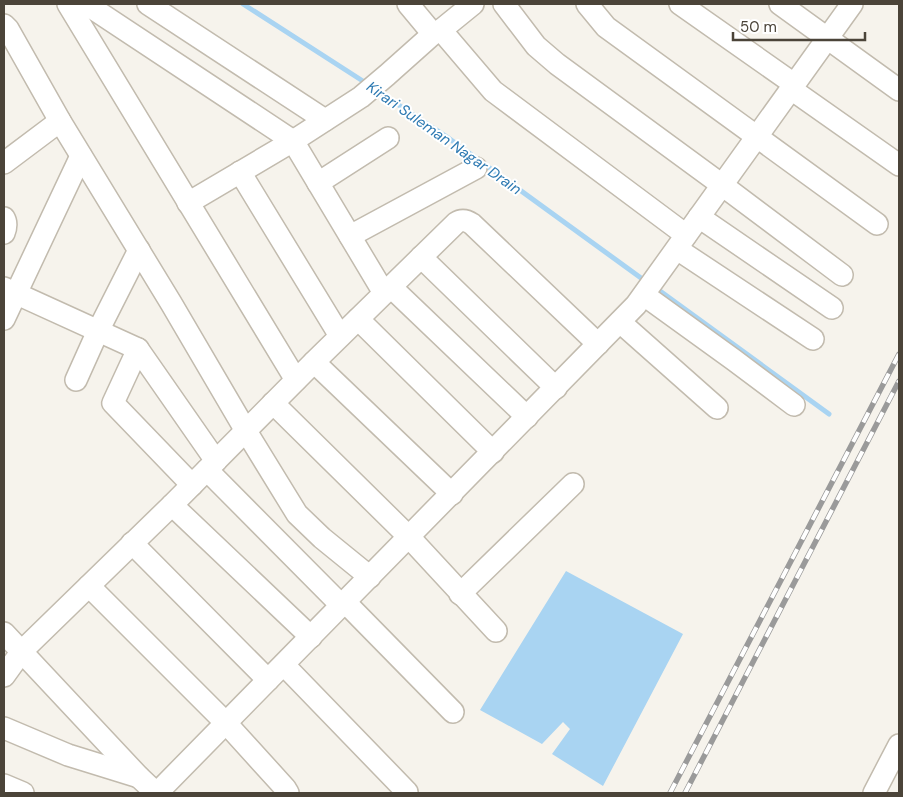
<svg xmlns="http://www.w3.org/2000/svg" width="903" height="797" font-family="'DM Sans',sans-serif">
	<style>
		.water { fill: #a9d4f2 }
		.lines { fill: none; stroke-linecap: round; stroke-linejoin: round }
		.stream { stroke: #a9d4f2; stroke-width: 5 }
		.minor-casing { stroke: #c2bbae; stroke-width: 24 }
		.minor { stroke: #fff; stroke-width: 21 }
		.rail-casing { stroke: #9a9a9a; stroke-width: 5.5 }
		.rail { stroke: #fff; stroke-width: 4; stroke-dasharray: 11; stroke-linecap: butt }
		.labels { text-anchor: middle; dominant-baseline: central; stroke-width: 4; stroke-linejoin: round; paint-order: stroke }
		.water-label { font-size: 15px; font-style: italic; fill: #2e7ab2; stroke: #fff }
	</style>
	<rect width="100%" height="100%" fill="#f6f3ec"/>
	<path class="water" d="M566 571 683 634 603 786 552 754 570 729 563 722 542 744 480 710Z"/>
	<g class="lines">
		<g class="stream">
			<path d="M243 4 369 85"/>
			<path d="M376 90 447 137 641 278"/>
			<path d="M660 291 829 414"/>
		</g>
		<g class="minor-casing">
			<g id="minor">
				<path d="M68 4 296 380"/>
				<path d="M86 4 293 141 384 293"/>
				<path d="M148 4 325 120"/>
				<path d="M408 4 433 34"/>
				<path d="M504 4 536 46 557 64 722 185 842 275"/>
				<path d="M587 4 606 27 877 224"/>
				<path d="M680 4 794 84"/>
				<path d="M780 4 899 90"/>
				<path d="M4 25 8 29 60 121 171 303 246 431 297 514 322 538 370 577"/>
				<path d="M441 30 493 91 686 235"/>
				<path d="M791 89 899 165"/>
				<path d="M4 163 60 121"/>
				<path d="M240 172 340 336"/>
				<path d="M318 183 388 138"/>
				<path d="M188 203 293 141 361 97 387 75 433 34 441 30 473 4"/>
				<path d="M699 217 832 308"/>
				<path d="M4 218C7 223 6 228 4 233"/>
				<path d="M350 236 476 168"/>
				<path d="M677 249 813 339"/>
				<path d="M421 257 556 388"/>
				<path d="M391 287 527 417"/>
				<path d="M4 288 138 349 216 461"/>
				<path d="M644 295 734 360 794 405"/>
				<path d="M4 319 81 156"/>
				<path d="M358 319 493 452"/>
				<path d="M620 322 717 408"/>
				<path d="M138 349 113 403 192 485"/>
				<path d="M314 362 452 494"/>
				<path d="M76 380 98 331 139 250"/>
				<path d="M273 403 409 537 496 631"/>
				<path d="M207 470 342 606"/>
				<path d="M172 505 311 637"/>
				<path d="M132 543 268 680"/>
				<path d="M89 586 226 723 285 788 288 793"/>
				<path d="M460 594 573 484"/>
				<path d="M345 602 453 712"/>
				<path d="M4 633 139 777 156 793"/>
				<path d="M284 665 407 792"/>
				<path d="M4 676 22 651 172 505 314 362 456 223C462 219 466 220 472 224L598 344"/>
				<path d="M4 728 68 755 139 777"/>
				<path d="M4 785 23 793"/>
				<path d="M157 793 636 305 852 4"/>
				<path d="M874 793 899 745"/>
			</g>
		</g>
		<use href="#minor" class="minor"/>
		<g class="rail-casing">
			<g id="rail">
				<path d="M670 793 899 354"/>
				<path d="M685 793 899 381"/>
			</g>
		</g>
		<use href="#rail" class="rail"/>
	</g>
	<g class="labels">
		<g class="water-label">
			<text transform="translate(444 138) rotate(35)">Kirari Suleman Nagar Drain</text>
		</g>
	</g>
	<rect width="903" height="797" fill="none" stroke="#4b4439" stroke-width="10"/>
	<path d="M733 32v8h132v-8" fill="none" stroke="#4b4439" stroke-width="2.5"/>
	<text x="740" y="32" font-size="15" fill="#4b4439" stroke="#ffffff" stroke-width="4" paint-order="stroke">50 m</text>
</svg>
